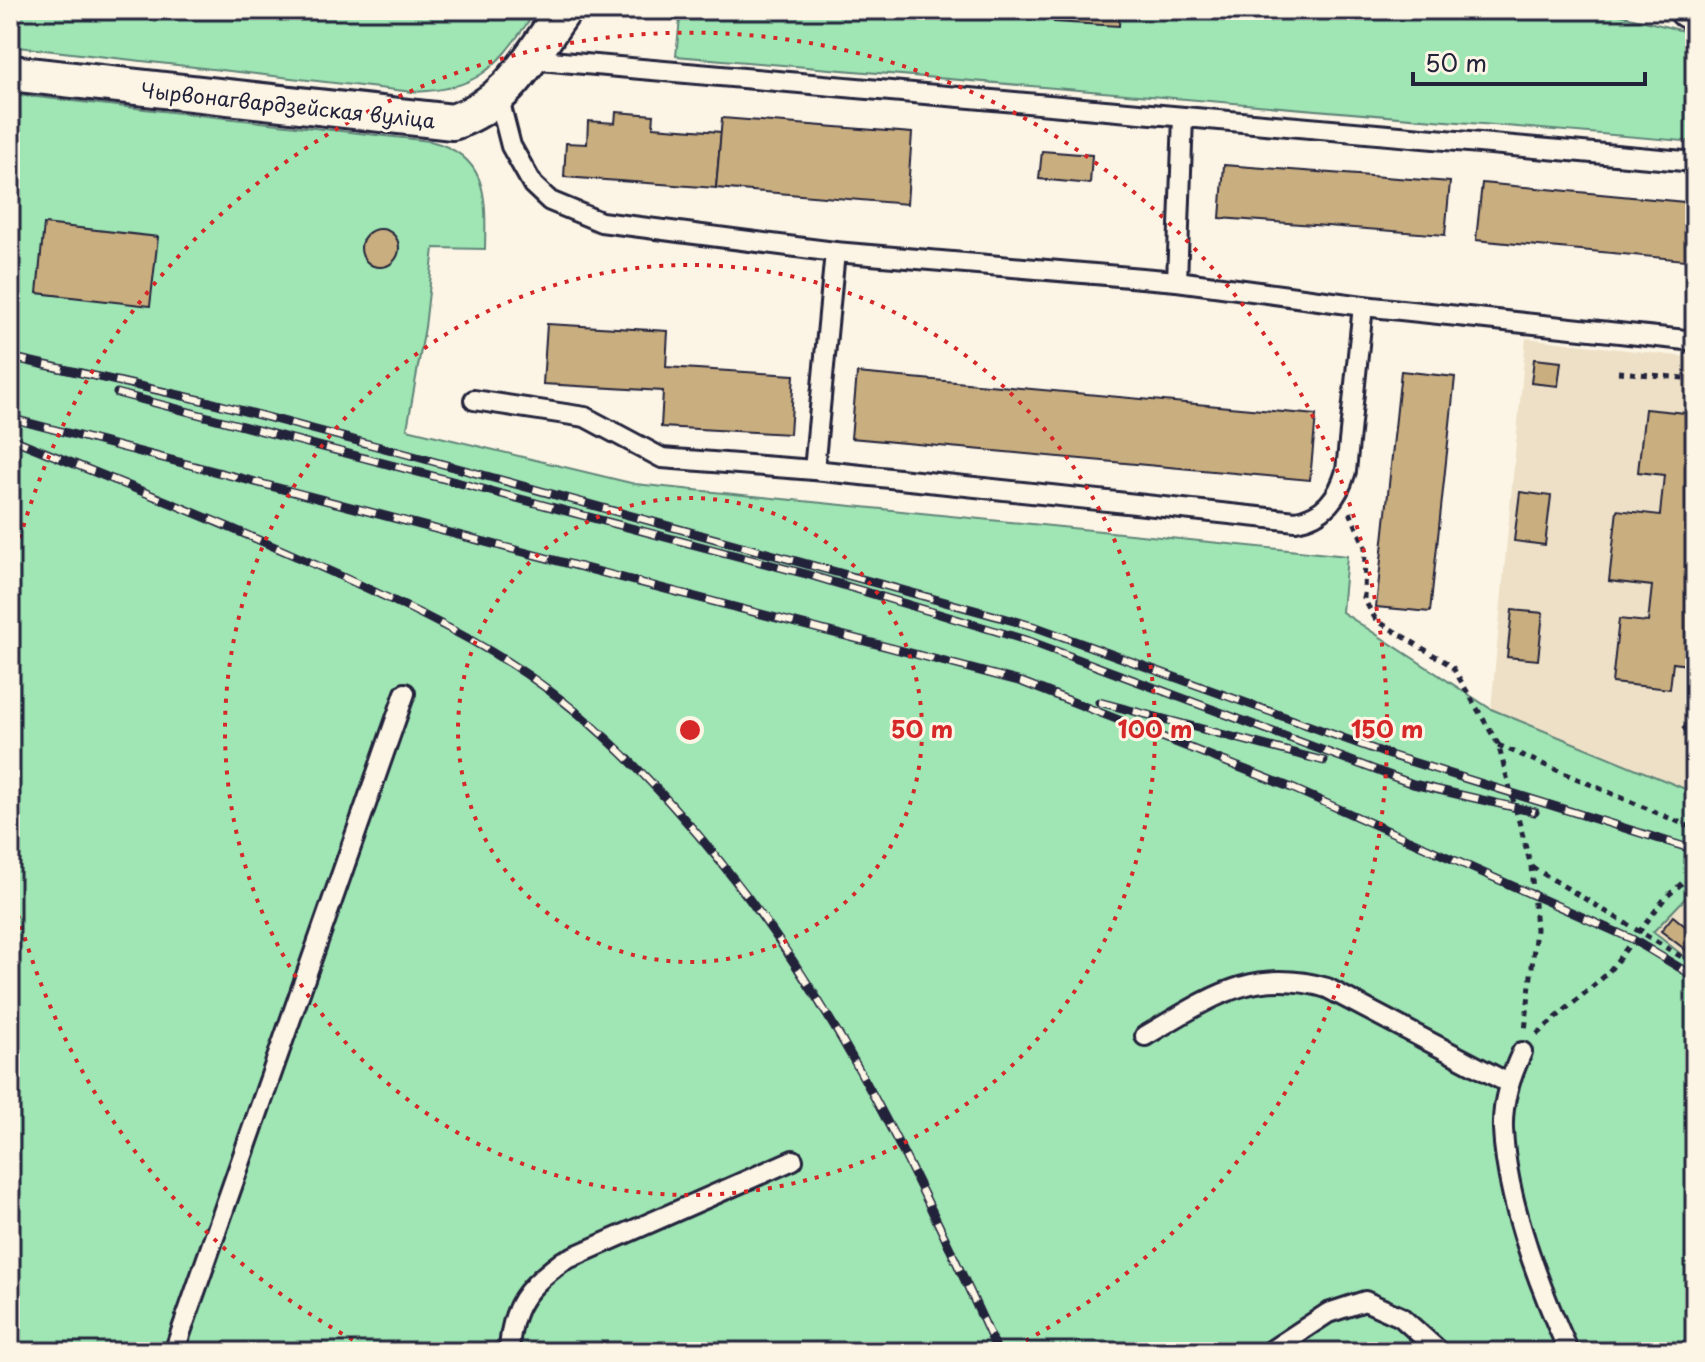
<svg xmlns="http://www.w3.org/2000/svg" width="1705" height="1362" font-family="'Playpen Sans',sans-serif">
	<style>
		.built { fill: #ede0c6 }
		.green { fill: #9fe6b4; stroke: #608478; stroke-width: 2 }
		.building { fill: #c9ae7f; stroke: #22223b; stroke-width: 2 }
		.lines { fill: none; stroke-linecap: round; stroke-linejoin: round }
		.service-casing { stroke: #22223b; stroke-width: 24 }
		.minor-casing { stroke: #22223b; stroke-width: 40 }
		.path { stroke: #22223b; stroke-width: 5; stroke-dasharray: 6 6; stroke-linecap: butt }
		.service { stroke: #fcf5e5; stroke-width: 18 }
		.minor { stroke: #fcf5e5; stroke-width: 34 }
		.rail-casing { stroke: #22223b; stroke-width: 9 }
		.rail { stroke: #fcf5e5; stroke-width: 6; stroke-dasharray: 18; stroke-linecap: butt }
		.ring { fill: none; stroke: #d62828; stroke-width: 4; stroke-dasharray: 4 8 }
		.labels { text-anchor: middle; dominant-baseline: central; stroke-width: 6; stroke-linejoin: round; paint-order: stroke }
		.street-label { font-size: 20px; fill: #22223b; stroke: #fcf5e5 }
		.centre { fill: #d62828; stroke: #fcf5e5; stroke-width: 4 }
		.ring-label { font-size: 24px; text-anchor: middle; font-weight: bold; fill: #d62828; stroke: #fcf5e5; stroke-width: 6; stroke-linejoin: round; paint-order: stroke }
	</style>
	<rect width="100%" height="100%" fill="#fcf5e5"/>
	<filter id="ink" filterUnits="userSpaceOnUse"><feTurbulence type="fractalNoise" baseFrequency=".0125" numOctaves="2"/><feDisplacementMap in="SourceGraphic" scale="16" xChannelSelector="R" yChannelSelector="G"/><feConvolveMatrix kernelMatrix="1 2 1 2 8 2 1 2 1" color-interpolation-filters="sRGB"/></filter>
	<g filter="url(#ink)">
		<g class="built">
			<path d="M1526 338 1695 358V793L1491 709Z"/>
			<path d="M1695 888V965L1653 932Z"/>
		</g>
		<g class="green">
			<path d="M10 10H537C497 64 485 89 413 92L10 46Z"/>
			<path d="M681 10H1602L1695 34V142L676 56Z"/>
			<path d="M10 94 430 141C489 156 486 198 485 249L434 248 425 327 407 429 635 484 1347 556 1342 612 1491 709 1695 793V888L1653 932 1695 965V1352H10Z"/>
		</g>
		<g class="building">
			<path d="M1055 10H1120L1119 26 1054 22Z"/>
			<path d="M616 112 654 115 653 127 721 132 716 188 564 177 566 143 587 144 588 121 615 123Z"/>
			<path d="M722 118 912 133 907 204 716 188Z"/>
			<path d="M1042 151 1092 155 1090 184 1039 179Z"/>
			<path d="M1224 165 1450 182 1445 235 1220 218Z"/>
			<path d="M1482 183 1695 203V261L1476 240Z"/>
			<path d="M44 224 158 237 150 306 37 293Z"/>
			<circle cx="380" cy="248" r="19"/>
			<path d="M547 324 668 331 666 367 794 375 790 434 661 427 663 391 543 384Z"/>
			<path d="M1534 359 1561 362 1558 386 1531 383Z"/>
			<path d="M1401 371 1455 377 1430 612 1376 607Z"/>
			<path d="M857 373 1316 415 1310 480 851 438Z"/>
			<path d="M1645 409 1695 414V580H1691L1689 596H1695V666L1673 663 1670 689 1612 683 1619 619 1648 622 1652 586 1609 581 1617 510 1660 515 1664 475 1638 472Z"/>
			<path d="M1520 492 1551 496 1545 545 1514 541Z"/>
			<path d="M1512 610 1543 613 1538 660 1507 657Z"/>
			<path d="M1673 916 1691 931 1695 926V957L1661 931Z"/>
		</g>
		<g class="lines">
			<g class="service-casing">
				<g id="service">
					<path d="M528 59 1695 162"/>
					<path d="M499 99 511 146 533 185 550 201 601 222 835 252 1177 281 1363 306 1695 341"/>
					<path d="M1177 281 1183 117"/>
					<path d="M474 400 585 417 662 458 814 470 1296 521C1324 516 1338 498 1346 471L1363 306"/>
					<path d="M814 470 835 252"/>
					<path d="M1145 1036C1209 999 1251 966 1327 988L1508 1083"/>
					<path d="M1522 1052C1511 1076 1502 1101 1503 1129 1506 1199 1540 1288 1569 1352"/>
					<path d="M174 1352 405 693"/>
					<path d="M509 1352C511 1306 527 1287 563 1261L793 1160"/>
					<path d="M1269 1352 1328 1313 1365 1301 1401 1317 1440 1352"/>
				</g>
			</g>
			<g class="minor-casing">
				<g id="minor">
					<path d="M1687 10 1695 12"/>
					<path d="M10 73 453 122C510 102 530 57 564 10"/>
				</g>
			</g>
			<g class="path">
				<path d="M1618 372 1695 379"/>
				<path d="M1350 512 1365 547 1364 599 1376 620 1452 666 1498 744 1531 866 1536 929 1525 1031"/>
				<path d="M1690 587H1695"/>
				<path d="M1683 730 1695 720"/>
				<path d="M1498 745 1695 829"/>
				<path d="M1532 867 1695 965"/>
				<path d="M1537 1034 1607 974 1665 898 1695 872"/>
			</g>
			<use href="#service" class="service"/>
			<use href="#minor" class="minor"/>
			<g class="rail-casing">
				<g id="rail">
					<path d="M10 357 210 402 399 452 1036 627 1390 755 1695 850"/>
					<path d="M117 393 806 574 1029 641 1413 784 1535 812"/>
					<path d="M10 418 1022 682 1292 788 1632 939 1695 977"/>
					<path d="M10 438C119 482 228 525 336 574 395 601 456 629 511 664 571 702 623 751 670 803 821 968 906 1152 998 1352"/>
					<path d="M1099 702 1324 761"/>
				</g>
			</g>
			<use href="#rail" class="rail"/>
		</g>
	</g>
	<g class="ring">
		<circle cx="690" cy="730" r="232"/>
		<circle cx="690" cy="730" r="465"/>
		<path d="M374 1351A697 697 0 0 1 11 887M11 573A697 697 0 1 1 1006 1351"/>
	</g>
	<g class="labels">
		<g class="street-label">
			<text transform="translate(288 105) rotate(6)">Чырвонагвардзейская вуліца</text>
		</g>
	</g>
	<circle cx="690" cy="730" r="12" class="centre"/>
	<g class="ring-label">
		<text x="922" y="738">50 m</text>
		<text x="1155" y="738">100 m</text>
		<text x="1387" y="738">150 m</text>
	</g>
	<rect width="1705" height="1362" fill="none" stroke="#fcf5e5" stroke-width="40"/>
	<rect x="20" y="20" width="1665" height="1322" fill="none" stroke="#22223b" stroke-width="3" filter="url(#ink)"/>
	<path d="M1413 72v12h232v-12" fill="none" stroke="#22223b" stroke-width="4"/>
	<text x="1425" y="72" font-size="24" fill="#22223b" stroke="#fcf5e5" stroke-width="6" paint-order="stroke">50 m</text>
</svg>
